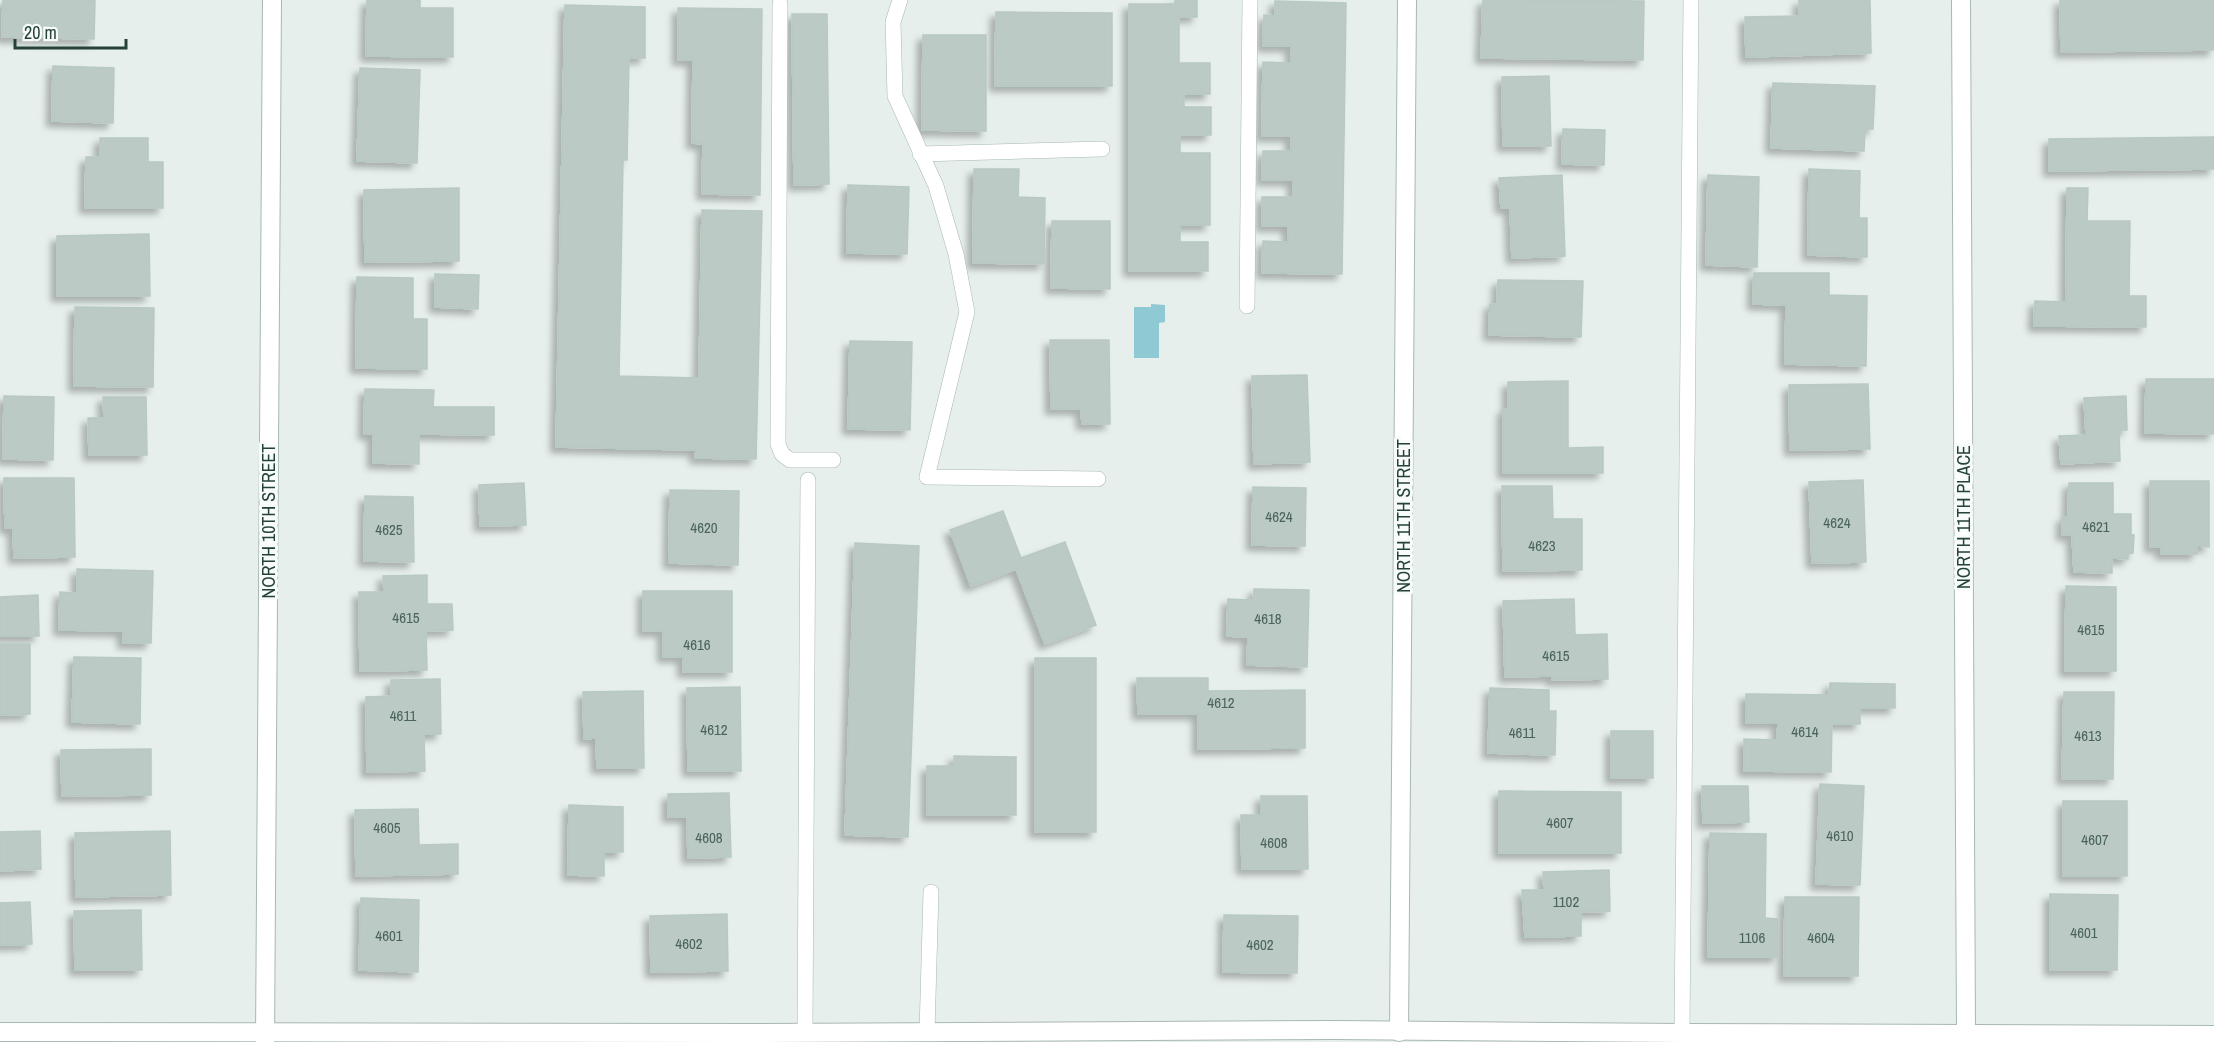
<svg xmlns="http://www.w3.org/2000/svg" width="2214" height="1042" font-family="'Archivo Narrow',sans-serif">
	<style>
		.water { fill: #8ec9d4 }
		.building { fill: #bbcac4; stroke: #b8c9c2; stroke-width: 1.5; filter: url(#shadow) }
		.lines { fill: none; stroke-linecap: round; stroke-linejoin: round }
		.lane-casing { stroke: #a8b8b2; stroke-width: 16 }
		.street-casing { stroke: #a8b8b2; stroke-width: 20 }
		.lane { stroke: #fff; stroke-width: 15 }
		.street { stroke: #fff; stroke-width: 18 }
		.labels { text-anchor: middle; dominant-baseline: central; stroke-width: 6; stroke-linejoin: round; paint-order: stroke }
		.number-label { font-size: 15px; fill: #4a645c }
		.street-label { font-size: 18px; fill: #24423a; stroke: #f7fbf9 }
	</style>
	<defs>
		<filter id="shadow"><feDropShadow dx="-5.5" dy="5.5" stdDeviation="3" flood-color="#0004"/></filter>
	</defs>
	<rect width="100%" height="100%" fill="#e6efeb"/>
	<path class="water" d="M1151 304 1165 305V322L1159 323V358H1134V307H1151Z"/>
	<g class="building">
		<path d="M3 0H95L94 39 2 37Z"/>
		<path d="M367 0H420V8H453V57L366 56Z"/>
		<path d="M1175 0H1197V17H1179V63H1210V94H1184V107H1211V135H1180V153H1210V225H1180V242H1208V271H1129V4H1175Z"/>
		<path d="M1483 0 1644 1 1643 60 1481 58Z"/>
		<path d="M1799 0H1870L1871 53 1746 57 1745 17 1799 16Z"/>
		<path d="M2060 0H2214V50L2061 52Z"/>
		<path d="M1275 1 1346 3 1342 274 1262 273 1263 241 1288 242V226H1262V197H1293V180H1262L1263 151H1291V136H1262L1263 62 1291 63V46H1263L1264 15 1275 16Z"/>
		<path d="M565 5 645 7V58H629L627 160H623L619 376 699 378 702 210 762 211 756 459 695 458 696 450 556 447Z"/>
		<path d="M678 8 762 9 760 195 702 194 703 144 692 143 693 60H678Z"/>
		<path d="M996 12 1112 13V86H995Z"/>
		<path d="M792 14H827L829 184 794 185Z"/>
		<path d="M923 35H986V131L922 130Z"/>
		<path d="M53 66 114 68 113 123 52 121Z"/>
		<path d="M360 68 420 70 417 163 357 161Z"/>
		<path d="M1549 76 1551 146H1503L1502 77Z"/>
		<path d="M1773 83 1875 86 1873 129H1865L1864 151 1771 148Z"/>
		<path d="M1563 129 1605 130 1604 165 1562 164Z"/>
		<path d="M2214 137V169L2049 171V139Z"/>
		<path d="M100 138H148V162H163V208H85L86 157H100Z"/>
		<path d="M974 169H1019L1018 197 1045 198 1044 264 973 263Z"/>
		<path d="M1809 169 1860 171 1859 218H1867V257L1808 255Z"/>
		<path d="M1562 175 1565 256 1512 258 1510 208H1501L1499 178Z"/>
		<path d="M1708 175 1759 177 1757 267 1706 265Z"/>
		<path d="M848 185 909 187 907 254 847 253Z"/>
		<path d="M459 188V261L365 262 364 190Z"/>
		<path d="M2067 188H2088L2087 221H2130L2129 296H2146V327L2034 326 2035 301 2066 302Z"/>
		<path d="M1052 221H1110V289L1051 288Z"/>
		<path d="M149 234 150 296H57V236Z"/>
		<path d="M1754 273H1829V295L1867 296 1866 366 1785 364 1786 305 1753 304Z"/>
		<path d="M435 274 479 275 478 309 435 307Z"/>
		<path d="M357 277 413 278V319H427V369L356 368Z"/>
		<path d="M1498 280 1583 281 1581 337 1489 335 1490 304H1497Z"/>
		<path d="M75 307 154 308 153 387 74 386Z"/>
		<path d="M1050 340H1109L1110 424H1082L1081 409H1051Z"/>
		<path d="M850 341 912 342 910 430 848 429Z"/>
		<path d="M1307 375 1310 462 1254 464 1252 376Z"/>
		<path d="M2146 379H2214V434L2145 433Z"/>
		<path d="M1568 381V448L1603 447V473H1503V409H1508V382Z"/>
		<path d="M1868 384 1870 449 1790 450 1789 385Z"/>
		<path d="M365 389 434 390 433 407H494V435L419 434V464L373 463V434H364Z"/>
		<path d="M4 396 54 397 53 460 3 459Z"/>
		<path d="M2126 396 2127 430H2119L2120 461 2061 464 2059 436 2086 435 2084 398Z"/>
		<path d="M103 397H146L147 455H89L88 418H104Z"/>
		<path d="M4 478H74L75 557 14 558 13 528H5Z"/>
		<path d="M1863 480 1866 562 1812 563 1809 482Z"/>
		<path d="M2150 481H2209V547L2197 546V554H2161V547H2150Z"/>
		<path d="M524 483 526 525 480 526 479 485Z"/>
		<path d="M2069 483H2113V514H2131V535H2134L2133 553 2128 554V559L2112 558V573L2074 572 2072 535H2062V517H2068Z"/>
		<path d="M1502 486H1552L1553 519H1582V570L1503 571Z"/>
		<path d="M1253 487 1306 488 1305 546 1252 545Z"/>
		<path d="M670 490 739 491 738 565 669 563Z"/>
		<path d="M365 496 413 497 414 562 364 561Z"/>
		<path d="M1003 511 1021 558 1065 542 1096 625 1045 644 1016 569 971 586 950 530Z"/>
		<path d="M855 543 919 546 908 837 845 835Z"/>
		<path d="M77 569 153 571 151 643H123V631L59 630 60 592 77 593Z"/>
		<path d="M427 575V604H452L453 630 426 631 427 670 360 671 359 592H384L383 576Z"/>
		<path d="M2066 586 2116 587V671H2065Z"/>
		<path d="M1254 589 1309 590 1307 667 1247 665 1248 637 1227 636 1228 599 1253 600Z"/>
		<path d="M643 591H732V672H683V657H663V631H643Z"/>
		<path d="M38 595 39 636H0V597Z"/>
		<path d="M1574 599 1575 635 1607 634 1608 679 1552 680V676L1505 677 1503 601Z"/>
		<path d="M0 644H30V714L0 715Z"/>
		<path d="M74 657 141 658 140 724 72 722Z"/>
		<rect x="1035" y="658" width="61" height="174"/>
		<path d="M1137 678H1208V691L1305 690V748L1198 749V714H1138Z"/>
		<path d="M440 679 441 734H424L425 771 367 772 366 697 391 696V680Z"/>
		<path d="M1830 683 1895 684V708H1860V724H1832L1831 772 1744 771V739L1777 740 1778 723H1746V694L1829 695Z"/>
		<path d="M740 687 741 771H688L687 688Z"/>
		<path d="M1490 688 1549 690V711H1556L1555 755 1488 753Z"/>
		<path d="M643 691 644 768H597L596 738 584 739 583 692Z"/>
		<path d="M2064 692H2114L2113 779H2062Z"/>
		<rect x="1611" y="731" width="42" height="47"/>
		<path d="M151 749V795L62 796 61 750Z"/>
		<path d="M954 756 1016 757V815H927V766H954Z"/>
		<path d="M1820 784 1864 786 1860 885 1816 884Z"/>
		<path d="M1702 786H1748L1749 822 1703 823Z"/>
		<path d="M1499 791 1621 792V853H1499Z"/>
		<path d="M729 793 731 857 688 858 687 817H668V794Z"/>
		<path d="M1261 796H1307L1308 869H1242L1241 815H1261Z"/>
		<rect x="2063" y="801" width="64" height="75"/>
		<path d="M569 805 623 807V852H604V876L568 875Z"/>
		<path d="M418 809 419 845 458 844V874L356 876 355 810Z"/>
		<path d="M40 831 41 869 0 871V832Z"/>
		<path d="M170 831 171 895 76 897 75 833Z"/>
		<path d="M1710 833 1766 834 1765 918 1778 919V957H1708Z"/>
		<path d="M1609 870 1610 911 1581 912V936L1525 937 1522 890H1544L1543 872Z"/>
		<path d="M2050 894 2118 895 2117 970H2050Z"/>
		<path d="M1785 897H1859L1858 976H1784Z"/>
		<path d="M361 898 419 900 418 972 359 970Z"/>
		<path d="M30 902 32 944 0 945V903Z"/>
		<path d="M141 910 142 970H75L74 911Z"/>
		<path d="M727 914 728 971 651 972 650 916Z"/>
		<path d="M1224 915 1298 916 1297 973 1223 972Z"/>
	</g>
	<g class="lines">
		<g class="lane-casing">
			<g id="lane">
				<path d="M900 0 893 22 895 96 936 186 956 254 967 312 927 477 1098 479"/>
				<path d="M780 4 778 444 782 454 790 460H833"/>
				<path d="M920 154 1102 149"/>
				<path d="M1247 306 1250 0"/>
				<path d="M805 1032 808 480"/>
				<path d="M927 1032 931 892"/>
				<path d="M1682 1033 1691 0"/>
			</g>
		</g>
		<g class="street-casing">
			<g id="street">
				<path d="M1961 0 1966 1034"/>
				<path d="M0 1032 754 1033 1335 1030 1682 1033 2214 1035"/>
				<path d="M1399 1032 1407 0"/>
				<path d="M265 1042 272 0"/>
			</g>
		</g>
		<use href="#lane" class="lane"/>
		<use href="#street" class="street"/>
	</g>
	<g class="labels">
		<g class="number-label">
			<text x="1279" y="516">4624</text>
			<text x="1837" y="522">4624</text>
			<text x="2096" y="526">4621</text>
			<text x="704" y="527">4620</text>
			<text x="389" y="529">4625</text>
			<text x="1542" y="545">4623</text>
			<text x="406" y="617">4615</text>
			<text x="1268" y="618">4618</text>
			<text x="2091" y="629">4615</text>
			<text x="697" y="644">4616</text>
			<text x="1556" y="655">4615</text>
			<text x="1221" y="702">4612</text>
			<text x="403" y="715">4611</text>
			<text x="714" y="729">4612</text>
			<text x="1805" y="731">4614</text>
			<text x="1522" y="732">4611</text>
			<text x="2088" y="735">4613</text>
			<text x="1560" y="822">4607</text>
			<text x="387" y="827">4605</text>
			<text x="1840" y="835">4610</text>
			<text x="709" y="837">4608</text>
			<text x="2095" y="839">4607</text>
			<text x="1274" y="842">4608</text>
			<text x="1566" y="901">1102</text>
			<text x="2084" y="932">4601</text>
			<text x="389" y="935">4601</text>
			<text x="1752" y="937">1106</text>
			<text x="1821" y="937">4604</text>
			<text x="689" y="943">4602</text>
			<text x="1260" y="944">4602</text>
		</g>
		<g class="street-label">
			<text transform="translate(1403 516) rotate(-90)">NORTH 11TH STREET</text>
			<text transform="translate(1963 517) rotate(-90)">NORTH 11TH PLACE</text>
			<text transform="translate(268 521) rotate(-90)">NORTH 10TH STREET</text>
		</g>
	</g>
	<path d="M15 39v9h111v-9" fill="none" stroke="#24423a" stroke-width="3"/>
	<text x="24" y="39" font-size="18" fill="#24423a" stroke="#f7fbf9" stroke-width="4.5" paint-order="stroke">20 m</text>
</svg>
